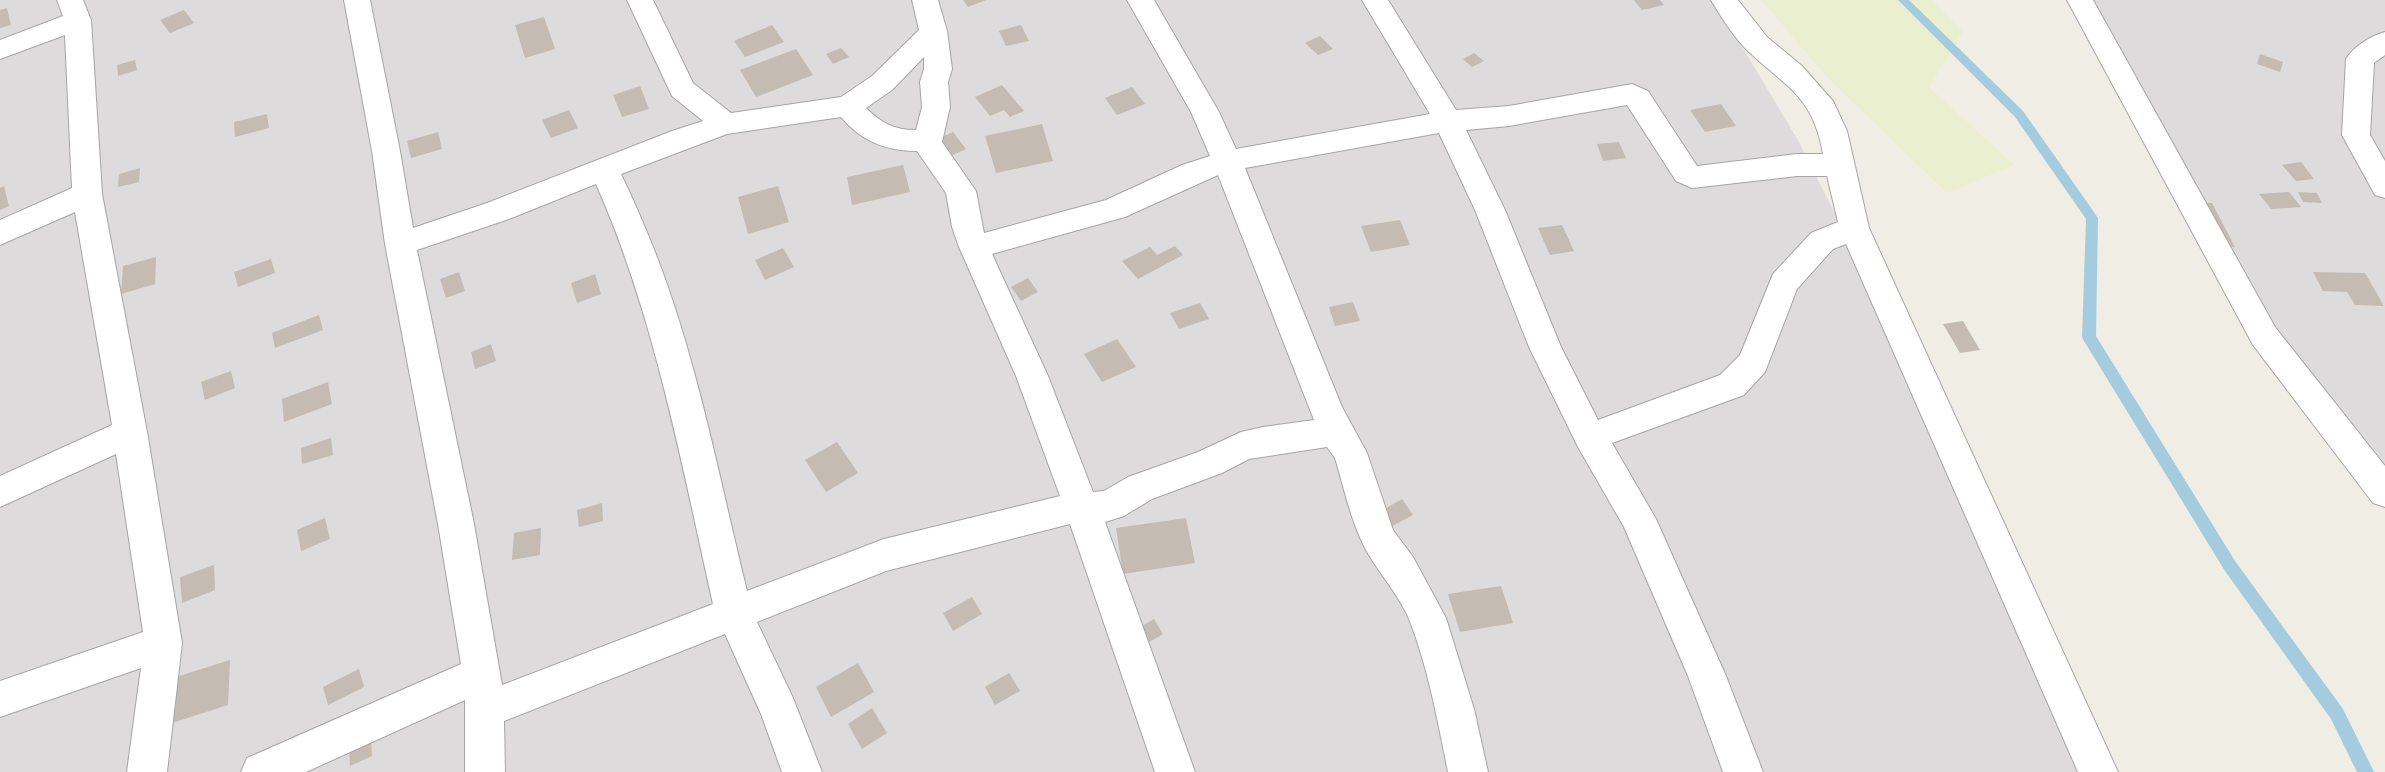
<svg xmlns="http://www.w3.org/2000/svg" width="2385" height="772" font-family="'Asap Condensed',sans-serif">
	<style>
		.residential { fill: #dddbdb }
		.farmland { fill: #eaefcf }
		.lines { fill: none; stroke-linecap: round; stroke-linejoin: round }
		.stream { fill: #a4ccde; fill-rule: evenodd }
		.building { fill: #c4bcb3 }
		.minor-casing { stroke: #a5a5a5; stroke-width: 2 }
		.minor { fill: #fff; fill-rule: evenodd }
	</style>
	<rect width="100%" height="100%" fill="#f0ede4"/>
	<g class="residential">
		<path d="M0 0H1714L1799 142 2115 772H0Z"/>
		<path d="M2092 0H2385V478L2275 335Z"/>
	</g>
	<path class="farmland" d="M1761 0H1932L1963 31 1929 87 2014 165 1947 193 1827 77Z"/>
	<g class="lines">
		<path class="stream" d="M1898 0H1909L2023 111 2096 215 2098 218 2096 336 2235 561 2343 709 2374 772H2357L2331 719 2225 571 2084 341 2082 337 2086 219 2015 117Z"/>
	</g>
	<g class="building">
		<path d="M963 0H986L968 7Z"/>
		<path d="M1634 0H1660L1664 5 1642 10Z"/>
		<path d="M7 8 11 25 0 28V10Z"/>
		<path d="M184 10 194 23 170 33 160 20Z"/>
		<path d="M544 17 555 49 525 58 515 25Z"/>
		<path d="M772 25 784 42 745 57 734 41Z"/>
		<path d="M1021 25 1029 41 1006 46 999 31Z"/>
		<path d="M1320 36 1333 49 1318 55 1305 43Z"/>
		<path d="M841 48 849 57 833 64 826 54Z"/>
		<path d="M796 49 813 75 756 97 740 70Z"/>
		<path d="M1474 53 1484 61 1472 67 1463 59Z"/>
		<path d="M2260 54 2283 62 2280 72 2257 64Z"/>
		<path d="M135 60 137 70 118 76 117 65Z"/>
		<path d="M1002 85 1024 111 1010 117 1004 110 990 116 975 97Z"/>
		<path d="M640 86 649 109 622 117 613 95Z"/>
		<path d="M1132 87 1145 104 1117 115 1105 98Z"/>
		<path d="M1721 104 1736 126 1705 132 1690 110Z"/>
		<path d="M569 110 578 128 551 138 542 120Z"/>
		<path d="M267 114 269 128 235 137 234 122Z"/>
		<path d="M1042 124 1053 161 996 173 985 136Z"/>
		<path d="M438 132 442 149 411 158 407 141Z"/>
		<path d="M953 132 966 149 944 159 931 142Z"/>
		<path d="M1619 142 1626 158 1603 161 1597 144Z"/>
		<path d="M2301 162 2314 179 2296 181 2282 165Z"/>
		<path d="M903 165 910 192 852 205 847 177Z"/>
		<path d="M140 168 139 182 118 187 119 174Z"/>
		<path d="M4 186 9 206 0 210V188Z"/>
		<path d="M778 186 789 222 748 234 738 197Z"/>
		<path d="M2289 192 2301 207 2271 209 2259 194Z"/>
		<path d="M2298 192 2317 193 2322 203 2303 202Z"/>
		<path d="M2182 202 2212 203 2235 247 2204 246Z"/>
		<path d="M1400 220 1410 245 1371 252 1361 226Z"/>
		<path d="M1562 225 1574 251 1550 255 1538 228Z"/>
		<path d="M1175 246 1183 255 1138 279 1122 261 1150 247 1157 255Z"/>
		<path d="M783 248 794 267 765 280 755 260Z"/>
		<path d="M156 257 155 284 121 294 123 266Z"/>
		<path d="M271 259 275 273 238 287 234 272Z"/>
		<path d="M459 272 465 291 446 298 440 279Z"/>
		<path d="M2313 272 2365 273 2384 306 2355 305 2347 292 2323 291Z"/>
		<path d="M595 274 601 294 577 303 571 283Z"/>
		<path d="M1028 278 1038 292 1021 301 1011 287Z"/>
		<path d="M1353 302 1360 321 1335 326 1329 307Z"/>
		<path d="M1200 303 1209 319 1179 329 1170 313Z"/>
		<path d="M319 315 323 330 275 348 272 333Z"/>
		<path d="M1963 321 1980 350 1960 353 1943 324Z"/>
		<path d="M1117 339 1136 367 1102 382 1084 354Z"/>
		<path d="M491 344 496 361 475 369 471 352Z"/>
		<path d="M231 371 235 388 205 400 201 382Z"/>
		<path d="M328 382 332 404 284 422 282 399Z"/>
		<path d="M331 438 333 455 302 464 301 448Z"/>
		<path d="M837 442 858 473 826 492 805 460Z"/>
		<path d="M1402 499 1413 515 1385 530 1374 515Z"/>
		<path d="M602 503 603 521 579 527 577 510Z"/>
		<path d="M325 518 330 539 301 551 297 530Z"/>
		<path d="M1186 518 1195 563 1123 574 1116 528Z"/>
		<path d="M541 528 540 555 512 560 514 533Z"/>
		<path d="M214 565 215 590 182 603 180 577Z"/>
		<path d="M1501 586 1513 623 1460 632 1448 594Z"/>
		<path d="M972 597 982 614 953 631 943 613Z"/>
		<path d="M1154 619 1163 634 1139 648 1130 633Z"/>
		<path d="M230 660 228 705 172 723 176 677Z"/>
		<path d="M858 663 874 692 831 717 816 687Z"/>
		<path d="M359 669 364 687 328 705 323 687Z"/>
		<path d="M1009 673 1020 691 995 705 985 687Z"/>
		<path d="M872 708 887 733 862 749 848 724Z"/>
		<path d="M371 740 372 756 350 766 349 749Z"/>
	</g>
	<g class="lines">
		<g class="minor-casing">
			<g id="minor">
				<path d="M57 0H83L91 20 102 194 147 432 182 643 167 772H127L141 668 0 717V681L143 632 116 454 0 507V476L112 425 75 212 0 245V220L72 188 65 35 0 59V40L63 16Z"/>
				<path d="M344 0H370L400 151 413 228 487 203 672 131 703 121 672 96 627 0H653L693 83 731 113 841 97 872 76 919 30 912 0H938L947 31 952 69 948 82 950 107 942 142 976 191 984 233 1106 200 1182 165 1210 156 1191 112 1127 0H1154L1219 112 1236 149 1430 114 1362 0H1388L1456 110 1509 106 1632 84 1648 91 1697 166 1797 154H1823C1813 97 1789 89 1749 52 1735 39 1721 17 1711 0H1738L1767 37 1802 66 1833 101 1847 131 1869 228 2118 772H2078L1846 244 1833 249 1797 289 1765 372 1744 395 1612 443 1656 519 1726 676 1763 772H1723L1688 676 1624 527 1578 447 1529 347 1475 210 1439 133 1245 168 1342 407 1367 453 1393 530 1413 557 1446 618 1474 709 1488 772H1448C1438 723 1429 672 1411 624 1401 597 1380 575 1366 550 1351 522 1344 488 1335 458L1327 447 1249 459 1222 473 1152 499 1124 516 1105 522 1195 772H1155L1070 524 886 571 757 622 793 698 822 772H782L761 714 725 634 504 721 505 772H465V700L306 772H241L247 758 461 664 438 524 385 244 372 151ZM924 57V69L920 82 922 107 916 130C894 130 881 123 866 108L892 90ZM1627 105 1676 181 1692 188 1797 176H1827L1838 222 1811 233 1773 274 1740 355 1720 375 1598 420 1561 347 1505 210 1466 130 1509 126ZM841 117C861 141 886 151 917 151L946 193 952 227 959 247 1016 376 1060 496 884 539 747 591C723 494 703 390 671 296 657 254 640 214 621 174L727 134ZM1218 175 1314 420 1263 427 1241 432 1198 452 1128 477 1104 491 1093 492 1048 376 992 254 1125 217ZM596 184C655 317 681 462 713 604L502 685 474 524 417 250 509 219Z"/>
				<path d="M2067 0H2093L2275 327 2385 466V507L2373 503 2253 345Z"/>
				<path d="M2385 32V55L2374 63 2370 135 2385 161V198L2375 195 2342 135 2346 59C2354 46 2371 36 2385 32Z"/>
			</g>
		</g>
		<use href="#minor" class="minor"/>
	</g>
</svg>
